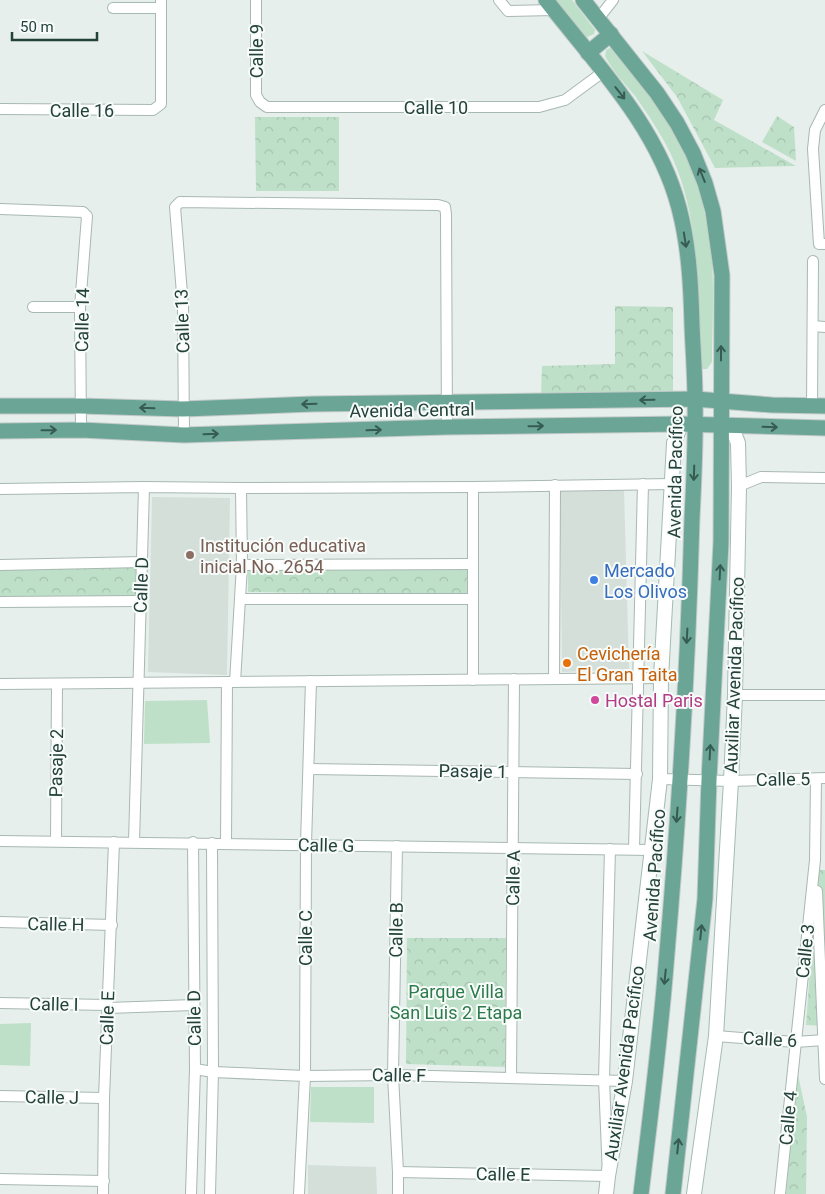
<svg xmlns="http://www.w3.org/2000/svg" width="825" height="1194" font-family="Roboto,sans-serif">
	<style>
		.built { fill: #d4dfda }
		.grass { fill: #bfe0c8 }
		.forest { fill: url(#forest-crowns) }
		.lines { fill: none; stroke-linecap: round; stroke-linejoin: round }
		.street-casing { stroke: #a8b8b2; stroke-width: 12 }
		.secondary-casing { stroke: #a4bbb3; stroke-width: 16 }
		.primary-casing { stroke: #c2cac8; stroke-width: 17 }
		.street { stroke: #fff; stroke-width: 10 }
		.secondary { stroke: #fff; stroke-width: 14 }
		.primary { stroke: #6aa596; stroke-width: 15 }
		.oneway { stroke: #365b51 }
		.education-dot { fill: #8d6e63; stroke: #f7fbf9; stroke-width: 2 }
		.shop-dot { fill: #3f7fe0; stroke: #f7fbf9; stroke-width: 2 }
		.food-dot { fill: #e8710a; stroke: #f7fbf9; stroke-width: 2 }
		.hotel-dot { fill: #d1479c; stroke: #f7fbf9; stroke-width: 2 }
		.labels { text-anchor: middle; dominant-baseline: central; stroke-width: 4; stroke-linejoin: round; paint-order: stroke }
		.street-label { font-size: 18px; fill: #24423a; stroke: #f7fbf9 }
		.education-label { font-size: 18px; fill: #785e54; stroke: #f7fbf9; text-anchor: start }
		.shop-label { font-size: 18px; fill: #366cbe; stroke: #f7fbf9; text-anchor: start }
		.food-label { font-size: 18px; fill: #c56008; stroke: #f7fbf9; text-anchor: start }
		.hotel-label { font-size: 18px; fill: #b23c85; stroke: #f7fbf9; text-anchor: start }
		.park-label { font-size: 18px; fill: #2d7a4b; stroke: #f7fbf9 }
	</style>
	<defs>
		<pattern id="forest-crowns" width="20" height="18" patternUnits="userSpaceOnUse" patternTransform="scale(1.25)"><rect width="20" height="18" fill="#bfe0c8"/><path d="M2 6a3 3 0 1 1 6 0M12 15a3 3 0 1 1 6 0" fill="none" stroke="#a4c1ad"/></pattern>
	</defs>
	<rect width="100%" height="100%" fill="#e6efeb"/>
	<g class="built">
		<path d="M624 490 629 669 562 672 560 491Z"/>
		<path d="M152 497 230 498 227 675 148 672Z"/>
		<path d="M308 1165 376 1167 377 1194H308Z"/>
	</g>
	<g class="grass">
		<path d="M556 0H572L595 30 594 34 585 38Z"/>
		<path d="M612 47C628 68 648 88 662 110 689 153 706 201 711 252 715 288 712 326 712 362L707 369H703L699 365C697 289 702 209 664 141 655 125 645 110 635 96 624 83 612 70 605 56L606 50Z"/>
		<path d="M207 700 210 743 144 744 145 701Z"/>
		<path d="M31 1023 30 1066 0 1065V1024Z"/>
		<path d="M311 1087H374V1123L310 1122Z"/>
	</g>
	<g class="forest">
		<path d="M642 51 723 100 714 120 796 166 715 168 677 97Z"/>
		<path d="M777 116 794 127 796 161 762 142Z"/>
		<path d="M255 117H339V191H256Z"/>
		<path d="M615 306 673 307V393L541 395 542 366 615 364Z"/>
		<path d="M138 565 137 598H0V570Z"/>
		<path d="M468 568V596L248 592V571Z"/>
		<path d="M817 870H825V1026L806 1025Z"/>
		<path d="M407 938H506L505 1067 406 1064Z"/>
		<path d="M797 1070 807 1117 806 1194H786Z"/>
	</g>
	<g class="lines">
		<g class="street-casing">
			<g id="street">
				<path d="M256 0V95L260 102 267 107H539L565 100 603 72"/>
				<path d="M499 0 508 11 554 10"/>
				<path d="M113 8H161"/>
				<path d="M598 19 613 0"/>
				<path d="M0 109 153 110 161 104V0"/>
				<path d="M825 110 815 130 813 149 819 244H825"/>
				<path d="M0 209 83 212 87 216 80 307 81 430"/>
				<path d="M33 307H80"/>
				<path d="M813 326 825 327"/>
				<path d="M812 406 813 261"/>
				<path d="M184 435 183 306 175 207 180 202 438 205 445 207 446 214 447 427"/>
				<path d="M739 486 761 477 825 478"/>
				<path d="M473 487V680"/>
				<path d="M0 489 144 487 241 488 473 487 672 484"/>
				<path d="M0 565 143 562"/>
				<path d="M242 565 472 564"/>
				<path d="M240 599H472"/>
				<path d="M0 602 140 601"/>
				<path d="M554 679 555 485"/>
				<path d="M235 682 242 565 241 488"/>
				<path d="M0 684 661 678"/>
				<path d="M735 695H825"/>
				<path d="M309 769 637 774"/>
				<path d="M660 779 731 781 825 778"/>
				<path d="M0 841 652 850"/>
				<path d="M56 841 57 684"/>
				<path d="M134 842 144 487"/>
				<path d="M226 843 227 682"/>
				<path d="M397 846 393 1075 398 1172V1194"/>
				<path d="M634 849 643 484"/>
				<path d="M817 891 825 1079"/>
				<path d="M0 922 112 925"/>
				<path d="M0 1003 107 1005"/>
				<path d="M108 1008 194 1005"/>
				<path d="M716 1036 795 1042 825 1040"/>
				<path d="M195 1069 213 1072 305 1076 393 1075 625 1081"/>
				<path d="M511 1077 514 679"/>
				<path d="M0 1096 104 1098"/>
				<path d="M398 1172 608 1176 604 1080 610 849"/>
				<path d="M0 1179 104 1181"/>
				<path d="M103 1194 104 1098 114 842"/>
				<path d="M191 1194 195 1069 193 842"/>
				<path d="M210 1194 213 1072 212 843"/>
				<path d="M299 1194 305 1076 306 844 311 681"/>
				<path d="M780 1194 815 860 816 779"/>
			</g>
		</g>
		<g class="secondary-casing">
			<g id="secondary">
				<path d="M606 1194 608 1176 625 1081 660 779 661 678 674 443 681 424"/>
				<path d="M694 1194 716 1036 731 781 735 695 739 486 738 443 731 425"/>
			</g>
		</g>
		<g class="primary-casing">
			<g id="primary">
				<path d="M546 0C596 64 658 127 679 208 689 246 691 286 692 325 693 350 695 375 695 400 696 439 694 479 692 518 688 667 679 816 666 965 660 1042 650 1118 641 1194"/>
				<path d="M583 0 657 93 677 123 693 153 705 183 713 211 722 275 721 542 709 780 705 899 673 1194"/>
				<path d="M588 53 611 34"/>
				<path d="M0 406H81L183 409 313 404 695 399 772 405 825 406"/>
				<path d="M0 431 81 430 184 435 447 427 681 424 825 428"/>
			</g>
		</g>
		<use href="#street" class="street"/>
		<use href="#secondary" class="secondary"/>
		<use href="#primary" class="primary"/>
	</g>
	<defs><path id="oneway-shaft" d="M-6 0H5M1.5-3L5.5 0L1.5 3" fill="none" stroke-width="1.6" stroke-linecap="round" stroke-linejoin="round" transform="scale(1.25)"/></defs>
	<g class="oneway">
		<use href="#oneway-shaft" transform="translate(620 93) rotate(52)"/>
		<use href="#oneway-shaft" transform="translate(702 175) rotate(-112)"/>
		<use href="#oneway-shaft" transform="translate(685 240) rotate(81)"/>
		<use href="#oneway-shaft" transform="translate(721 353) rotate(-90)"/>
		<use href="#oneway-shaft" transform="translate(647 400) rotate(179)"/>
		<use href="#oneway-shaft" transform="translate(309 404) rotate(178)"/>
		<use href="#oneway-shaft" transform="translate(147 408) rotate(-178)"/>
		<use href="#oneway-shaft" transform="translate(536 426) rotate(-1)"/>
		<use href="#oneway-shaft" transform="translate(770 427) rotate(2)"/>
		<use href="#oneway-shaft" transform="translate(49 430) rotate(-1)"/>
		<use href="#oneway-shaft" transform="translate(374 430) rotate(-2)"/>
		<use href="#oneway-shaft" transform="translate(211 434) rotate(-2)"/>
		<use href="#oneway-shaft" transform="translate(694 473) rotate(92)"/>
		<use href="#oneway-shaft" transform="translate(720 572) rotate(-87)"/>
		<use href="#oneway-shaft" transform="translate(687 636) rotate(93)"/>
		<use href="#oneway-shaft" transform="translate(710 752) rotate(-87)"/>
		<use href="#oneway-shaft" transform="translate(677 815) rotate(94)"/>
		<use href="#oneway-shaft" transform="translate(701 932) rotate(-84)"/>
		<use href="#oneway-shaft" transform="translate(665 977) rotate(96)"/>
		<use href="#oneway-shaft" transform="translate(678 1146) rotate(-84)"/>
	</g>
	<circle class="education-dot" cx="190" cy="555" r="5"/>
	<circle class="shop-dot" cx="594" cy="580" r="5"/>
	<circle class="food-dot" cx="567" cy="663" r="5"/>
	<circle class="hotel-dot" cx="595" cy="700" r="5"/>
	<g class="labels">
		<g class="street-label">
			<text transform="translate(256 51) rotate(-90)">Calle 9</text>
			<text x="436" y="107">Calle 10</text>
			<text x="82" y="110">Calle 16</text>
			<text transform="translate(82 320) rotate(-89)">Calle 14</text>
			<text transform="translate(182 321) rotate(-92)">Calle 13</text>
			<text transform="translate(412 410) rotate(-1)">Avenida Central</text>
			<text transform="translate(675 472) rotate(-89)">Avenida Pacífico</text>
			<text transform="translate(141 585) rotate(-88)">Calle D</text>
			<text transform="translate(734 675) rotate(-88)">Auxiliar Avenida Pacífico</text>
			<text transform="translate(56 763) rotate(-89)">Pasaje 2</text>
			<text transform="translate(473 771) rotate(1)">Pasaje 1</text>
			<text transform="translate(783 779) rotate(-1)">Calle 5</text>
			<text transform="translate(326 845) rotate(1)">Calle G</text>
			<text transform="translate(654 875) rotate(-86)">Avenida Pacífico</text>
			<text transform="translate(513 878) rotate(-89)">Calle A</text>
			<text transform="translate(56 924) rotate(1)">Calle H</text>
			<text transform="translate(396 930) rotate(-89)">Calle B</text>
			<text transform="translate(305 938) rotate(-90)">Calle C</text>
			<text transform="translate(805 951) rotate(-84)">Calle 3</text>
			<text transform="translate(54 1004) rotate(1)">Calle I</text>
			<text transform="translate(107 1018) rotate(-88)">Calle E</text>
			<text transform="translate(194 1018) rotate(-91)">Calle D</text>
			<text transform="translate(770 1039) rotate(3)">Calle 6</text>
			<text transform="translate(624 1063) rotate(-82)">Auxiliar Avenida Pacífico</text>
			<text transform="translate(399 1075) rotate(1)">Calle F</text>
			<text transform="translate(52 1097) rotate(1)">Calle J</text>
			<text transform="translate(788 1118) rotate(-85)">Calle 4</text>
			<text transform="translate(503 1174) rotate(1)">Calle E</text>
		</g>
		<g class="education-label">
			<text x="200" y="545">Institución educativa<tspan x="200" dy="21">inicial No. 2654</tspan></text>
		</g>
		<g class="shop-label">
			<text x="604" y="570">Mercado<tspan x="604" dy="21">Los Olivos</tspan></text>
		</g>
		<g class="food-label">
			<text x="577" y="653">Cevichería<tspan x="577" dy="21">El Gran Taita</tspan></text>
		</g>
		<g class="hotel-label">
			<text x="605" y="700">Hostal Paris</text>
		</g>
		<g class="park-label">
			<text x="456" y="991">Parque Villa<tspan x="456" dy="21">San Luis 2 Etapa</tspan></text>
		</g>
	</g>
	<path d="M12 32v8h85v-8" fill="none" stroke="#24423a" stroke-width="2.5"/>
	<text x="20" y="32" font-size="15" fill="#24423a" stroke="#f7fbf9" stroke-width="4" paint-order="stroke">50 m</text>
</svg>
